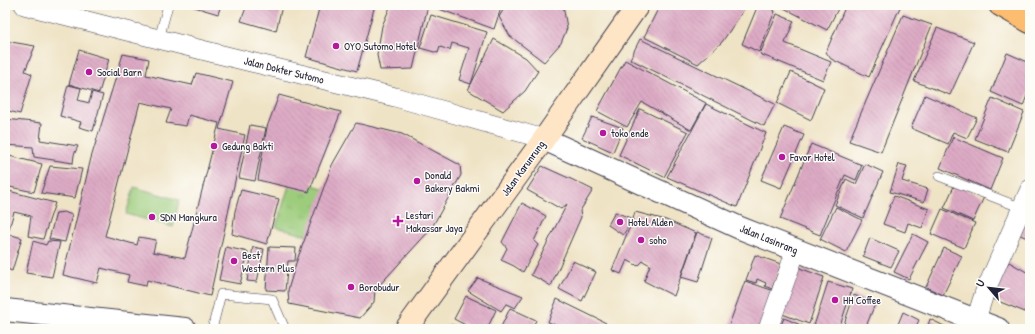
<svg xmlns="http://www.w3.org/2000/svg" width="1035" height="334" font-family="'Patrick Hand',sans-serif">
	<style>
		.green { fill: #9ccc7b; stroke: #5f775b }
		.park { fill: url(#park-tufts); stroke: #5f775b }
		.building { fill: url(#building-back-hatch); fill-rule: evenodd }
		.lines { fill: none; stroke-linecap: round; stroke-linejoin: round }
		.service-casing { stroke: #413f50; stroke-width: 10 }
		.minor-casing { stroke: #413f50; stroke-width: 20 }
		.tertiary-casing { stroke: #413f50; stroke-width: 24 }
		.secondary-casing { stroke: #413f50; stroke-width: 24 }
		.primary-casing { stroke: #413f50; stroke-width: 24 }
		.service { stroke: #fff; stroke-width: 9 }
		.minor { stroke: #fff; stroke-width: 19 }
		.tertiary { stroke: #fff; stroke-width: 22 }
		.secondary { stroke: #fee5c5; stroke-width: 22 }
		.primary { stroke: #fcbd6f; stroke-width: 22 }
		.poi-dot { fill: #b5179e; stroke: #fdfcf7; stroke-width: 1.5 }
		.labels { text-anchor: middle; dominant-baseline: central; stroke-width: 3; stroke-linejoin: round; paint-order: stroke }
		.poi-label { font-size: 11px; fill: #22223b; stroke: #fdfcf7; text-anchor: start }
		.street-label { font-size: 11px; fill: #22223b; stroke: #fdfcf7 }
	</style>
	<defs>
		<pattern id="park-tufts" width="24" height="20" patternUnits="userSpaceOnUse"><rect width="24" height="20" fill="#9ccc7b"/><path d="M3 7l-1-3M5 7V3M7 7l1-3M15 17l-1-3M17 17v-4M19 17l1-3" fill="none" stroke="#86af6b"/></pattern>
		<pattern id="building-back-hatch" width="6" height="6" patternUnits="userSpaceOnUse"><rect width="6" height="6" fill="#ddaac4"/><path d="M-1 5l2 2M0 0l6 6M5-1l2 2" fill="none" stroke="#bd92a9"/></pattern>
	</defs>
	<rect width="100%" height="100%" fill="#fdfcf7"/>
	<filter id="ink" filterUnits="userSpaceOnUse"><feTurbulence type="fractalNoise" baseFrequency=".025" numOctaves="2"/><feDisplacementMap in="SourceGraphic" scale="8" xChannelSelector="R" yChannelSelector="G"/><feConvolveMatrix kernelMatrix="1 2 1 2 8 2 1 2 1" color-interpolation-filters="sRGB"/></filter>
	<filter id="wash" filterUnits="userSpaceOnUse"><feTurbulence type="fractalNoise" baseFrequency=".012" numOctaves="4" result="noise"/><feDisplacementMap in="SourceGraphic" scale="16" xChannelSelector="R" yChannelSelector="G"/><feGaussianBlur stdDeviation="0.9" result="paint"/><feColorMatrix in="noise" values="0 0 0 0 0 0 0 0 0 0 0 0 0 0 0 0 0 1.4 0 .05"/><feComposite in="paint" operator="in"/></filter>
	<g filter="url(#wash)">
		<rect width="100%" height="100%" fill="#efe3c5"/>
		<path class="green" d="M134 187 179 200 173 227 126 214Z"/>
		<path class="park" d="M291 179 330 190 311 237 276 227Z"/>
		<g id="blocks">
			<g class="building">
				<path d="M188 5H221L218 14Z"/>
				<path d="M247 5H277L282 6 276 31 241 21Z"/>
				<path d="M320 5H375L357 71 306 57Z"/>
				<path d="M391 5H502L494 29 428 5 413 69 380 70 377 55 382 26Z"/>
				<path d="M506 5H563L567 28 561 43 544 62 510 36 499 17Z"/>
				<path d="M660 5H747L722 42 698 64 644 37Z"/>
				<path d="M758 5H766L775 11 759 52 742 44Z"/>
				<path d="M778 5H840L827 30Z"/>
				<path d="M846 5H901L869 77 831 59 826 52Z"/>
				<path d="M777 14 794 21 785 43 831 62 823 80 760 54Z"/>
				<path d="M431 15 487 32 471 84 459 80 469 48 452 43 450 50 440 47 438 53 420 48Z"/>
				<path d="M903 15 932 25 881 152 849 141Z"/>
				<path d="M937 28 974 42 950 95 914 81Z"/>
				<path d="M494 39 526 58 538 71 525 91 503 111 468 90Z"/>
				<path d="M640 39 775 104 764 126 630 59Z"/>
				<path d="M5 41 35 46 25 71 32 74 20 114 5 110Z"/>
				<path d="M79 50 109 59 99 93 69 84Z"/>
				<path d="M1007 53 1030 63V88L1023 106 991 92Z"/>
				<path d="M123 54 149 59 146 75 192 85 196 73 233 82 219 129 245 135 210 296 147 280 146 286 127 282 129 275 101 268 97 283 63 275 91 158ZM140 102 171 109 166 123 186 126 189 115 219 123 185 258 153 252 156 240 139 237 137 245 105 236Z"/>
				<path d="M625 60 706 103 691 130 642 102 627 127 597 111Z"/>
				<path d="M791 72 824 88 811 120 777 103Z"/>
				<path d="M68 85 81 88 78 100 89 103 92 92 103 95 93 131 79 127 81 122 60 116Z"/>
				<path d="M279 95 341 112 309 192 258 180 267 127Z"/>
				<path d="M925 95 977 118 967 138 953 132 948 144 911 128Z"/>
				<path d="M992 98 1024 112 1008 152 975 139Z"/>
				<path d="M706 104 766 133 737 207 667 177Z"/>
				<path d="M640 109 688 132 664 177 619 155Z"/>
				<path d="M592 117 623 128 613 152 582 138Z"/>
				<path d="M5 119 42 123 40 140 78 146 74 155 73 163 34 157 33 147 5 145Z"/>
				<path d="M356 123 402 134 460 165 461 175 431 229 375 290 374 302 360 318 289 304 288 290 296 263 332 165Z"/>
				<path d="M250 125 266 128 255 181 239 178Z"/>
				<path d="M784 127 804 135 781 188 761 180Z"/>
				<path d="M953 137 1003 158 990 190 940 168Z"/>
				<path d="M811 144 862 165 856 180 845 175 820 235 780 219Z"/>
				<path d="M5 155 42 164 34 192 5 186Z"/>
				<path d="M865 164 883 172 863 218 835 205 846 179 856 184Z"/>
				<path d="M899 164 907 166 902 181 928 189 924 202 890 192Z"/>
				<path d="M50 166 82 169 75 198 41 193Z"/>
				<path d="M542 166 573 180 593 190 580 211 581 217 551 286 541 280 531 275 567 204 561 209 527 190Z"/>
				<path d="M955 184 984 197 973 221 944 208Z"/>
				<path d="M5 190 55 203 43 239 28 236 31 216 14 212 8 232 5 231Z"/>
				<path d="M241 190 279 199 267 244 232 234 235 211Z"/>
				<path d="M894 196 929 209 922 228 908 223 905 232 883 224Z"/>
				<path d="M522 203 546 216 534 241 538 245 523 272 514 266 501 260 507 248 502 242Z"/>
				<path d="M836 207 862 220 846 252 820 239Z"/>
				<path d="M942 209 975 223 964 248 931 234Z"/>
				<path d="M64 212 72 215 65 242 49 239 56 213Z"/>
				<path d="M615 212 633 219 635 212 666 220 696 233 674 296 644 281 650 265 643 261 638 266 627 260 621 274 612 270 633 219 623 235 608 225Z"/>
				<path d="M1030 213V239L1020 235Z"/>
				<path d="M697 232 712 238 698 282 681 277Z"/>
				<path d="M5 233 22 238 12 271 5 268Z"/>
				<path d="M913 234 928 242 909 279 894 272Z"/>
				<path d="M870 238 899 251 891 267 863 256Z"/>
				<path d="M33 241 46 245 48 241 60 242 52 277 26 273Z"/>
				<path d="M226 247 248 252 240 284 219 280Z"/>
				<path d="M253 247 264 249 257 282 247 281Z"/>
				<path d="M269 247 296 248 295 261H288L285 291 266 290Z"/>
				<path d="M944 248 962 256 943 295 926 287Z"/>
				<path d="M755 255 781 264 772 289 765 286 766 283 757 279 756 283 746 280Z"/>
				<path d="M573 261 596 272 582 301 559 289Z"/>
				<path d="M1009 262 1030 274V314L988 297Z"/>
				<path d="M794 266 824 277 809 324 777 312Z"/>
				<path d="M478 278 523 296 515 308 506 304 501 311 468 291Z"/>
				<path d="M745 281 774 291 761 329H732L728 328Z"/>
				<path d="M828 282 852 289 839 329H813Z"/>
				<path d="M854 295 875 304 865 329H849L843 327Z"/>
				<path d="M466 296 496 310 487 329H473L454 319Z"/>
				<path d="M557 299 606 323 602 329H567L548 322Z"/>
				<path d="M510 308 536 320 532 329H500Z"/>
				<path d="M903 312 919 320 915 329H896Z"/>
				<path d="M784 318 803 326 802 329H770L772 322 781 325Z"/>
				<path d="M930 319 946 327 945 329H927Z"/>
				<path d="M449 324 463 329H447Z"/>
			</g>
		</g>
	</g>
	<g filter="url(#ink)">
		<use href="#blocks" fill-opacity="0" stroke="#413f50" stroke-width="1"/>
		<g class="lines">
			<g class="service-casing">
				<g id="service">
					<path d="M159 39 168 5"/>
					<path d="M939 176 1022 208"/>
					<path d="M212 329 221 294 272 299 285 329"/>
				</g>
			</g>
			<g class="minor-casing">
				<g id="minor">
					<path d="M24 5 214 53 395 97 544 139"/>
					<path d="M768 329 796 250"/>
					<path d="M973 329 984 294 1030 189"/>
				</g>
			</g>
			<g class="tertiary-casing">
				<g id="tertiary">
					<path d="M544 139 740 228 998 329"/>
					<path d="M5 310 185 329"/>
				</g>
			</g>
			<g class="secondary-casing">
				<path id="secondary" d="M406 329 544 139 638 5"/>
			</g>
			<g class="primary-casing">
				<path id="primary" d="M1000 5 1030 22"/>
			</g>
			<use href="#service" class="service"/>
			<use href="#minor" class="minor"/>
			<use href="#tertiary" class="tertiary"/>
			<use href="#secondary" class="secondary"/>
			<use href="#primary" class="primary"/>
		</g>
	</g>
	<g class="poi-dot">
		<circle cx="336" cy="46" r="4"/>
		<circle cx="89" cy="72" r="4"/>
		<circle cx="603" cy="133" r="4"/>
		<circle cx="214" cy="146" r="4"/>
		<circle cx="782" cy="157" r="4"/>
		<circle cx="417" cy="181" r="4"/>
		<circle cx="152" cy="217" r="4"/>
		<path d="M396 215h4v4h4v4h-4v4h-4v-4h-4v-4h4z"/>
		<circle cx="620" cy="222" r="4"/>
		<circle cx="641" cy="240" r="4"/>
		<circle cx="234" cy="261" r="4"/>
		<circle cx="351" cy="287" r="4"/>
		<circle cx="835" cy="300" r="4"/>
	</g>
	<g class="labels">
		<g class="poi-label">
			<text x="344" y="46">OYO Sutomo Hotel</text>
			<text x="97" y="72">Social Barn</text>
			<text x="611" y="133">toko ende</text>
			<text x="222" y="146">Gedung Bakti</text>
			<text x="790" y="157">Favor Hotel</text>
			<text x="425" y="175">Donald<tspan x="425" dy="13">Bakery Bakmi</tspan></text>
			<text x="406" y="215">Lestari<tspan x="406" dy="13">Makassar Jaya</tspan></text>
			<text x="160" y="217">SDN Mangkura</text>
			<text x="628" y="222">Hotel Alden</text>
			<text x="649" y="240">soho</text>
			<text x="242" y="255">Best<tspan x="242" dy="13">Western Plus</tspan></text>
			<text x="359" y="287">Borobudur</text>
			<text x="843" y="300">HH Coffee</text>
		</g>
		<g class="street-label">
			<text transform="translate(284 70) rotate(14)">Jalan Dokter Sutomo</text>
			<text transform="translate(523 168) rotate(-54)">Jalan Karunrung</text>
			<text transform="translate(769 239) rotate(22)">Jalan Lasinrang</text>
		</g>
	</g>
	<rect width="1035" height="334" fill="none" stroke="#fdfcf7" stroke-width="20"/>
	<g transform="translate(989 288) rotate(298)" stroke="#fdfcf7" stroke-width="3" paint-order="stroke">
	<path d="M0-3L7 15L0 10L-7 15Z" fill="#22223b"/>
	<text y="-6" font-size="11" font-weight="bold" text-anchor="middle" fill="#22223b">U</text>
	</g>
</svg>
